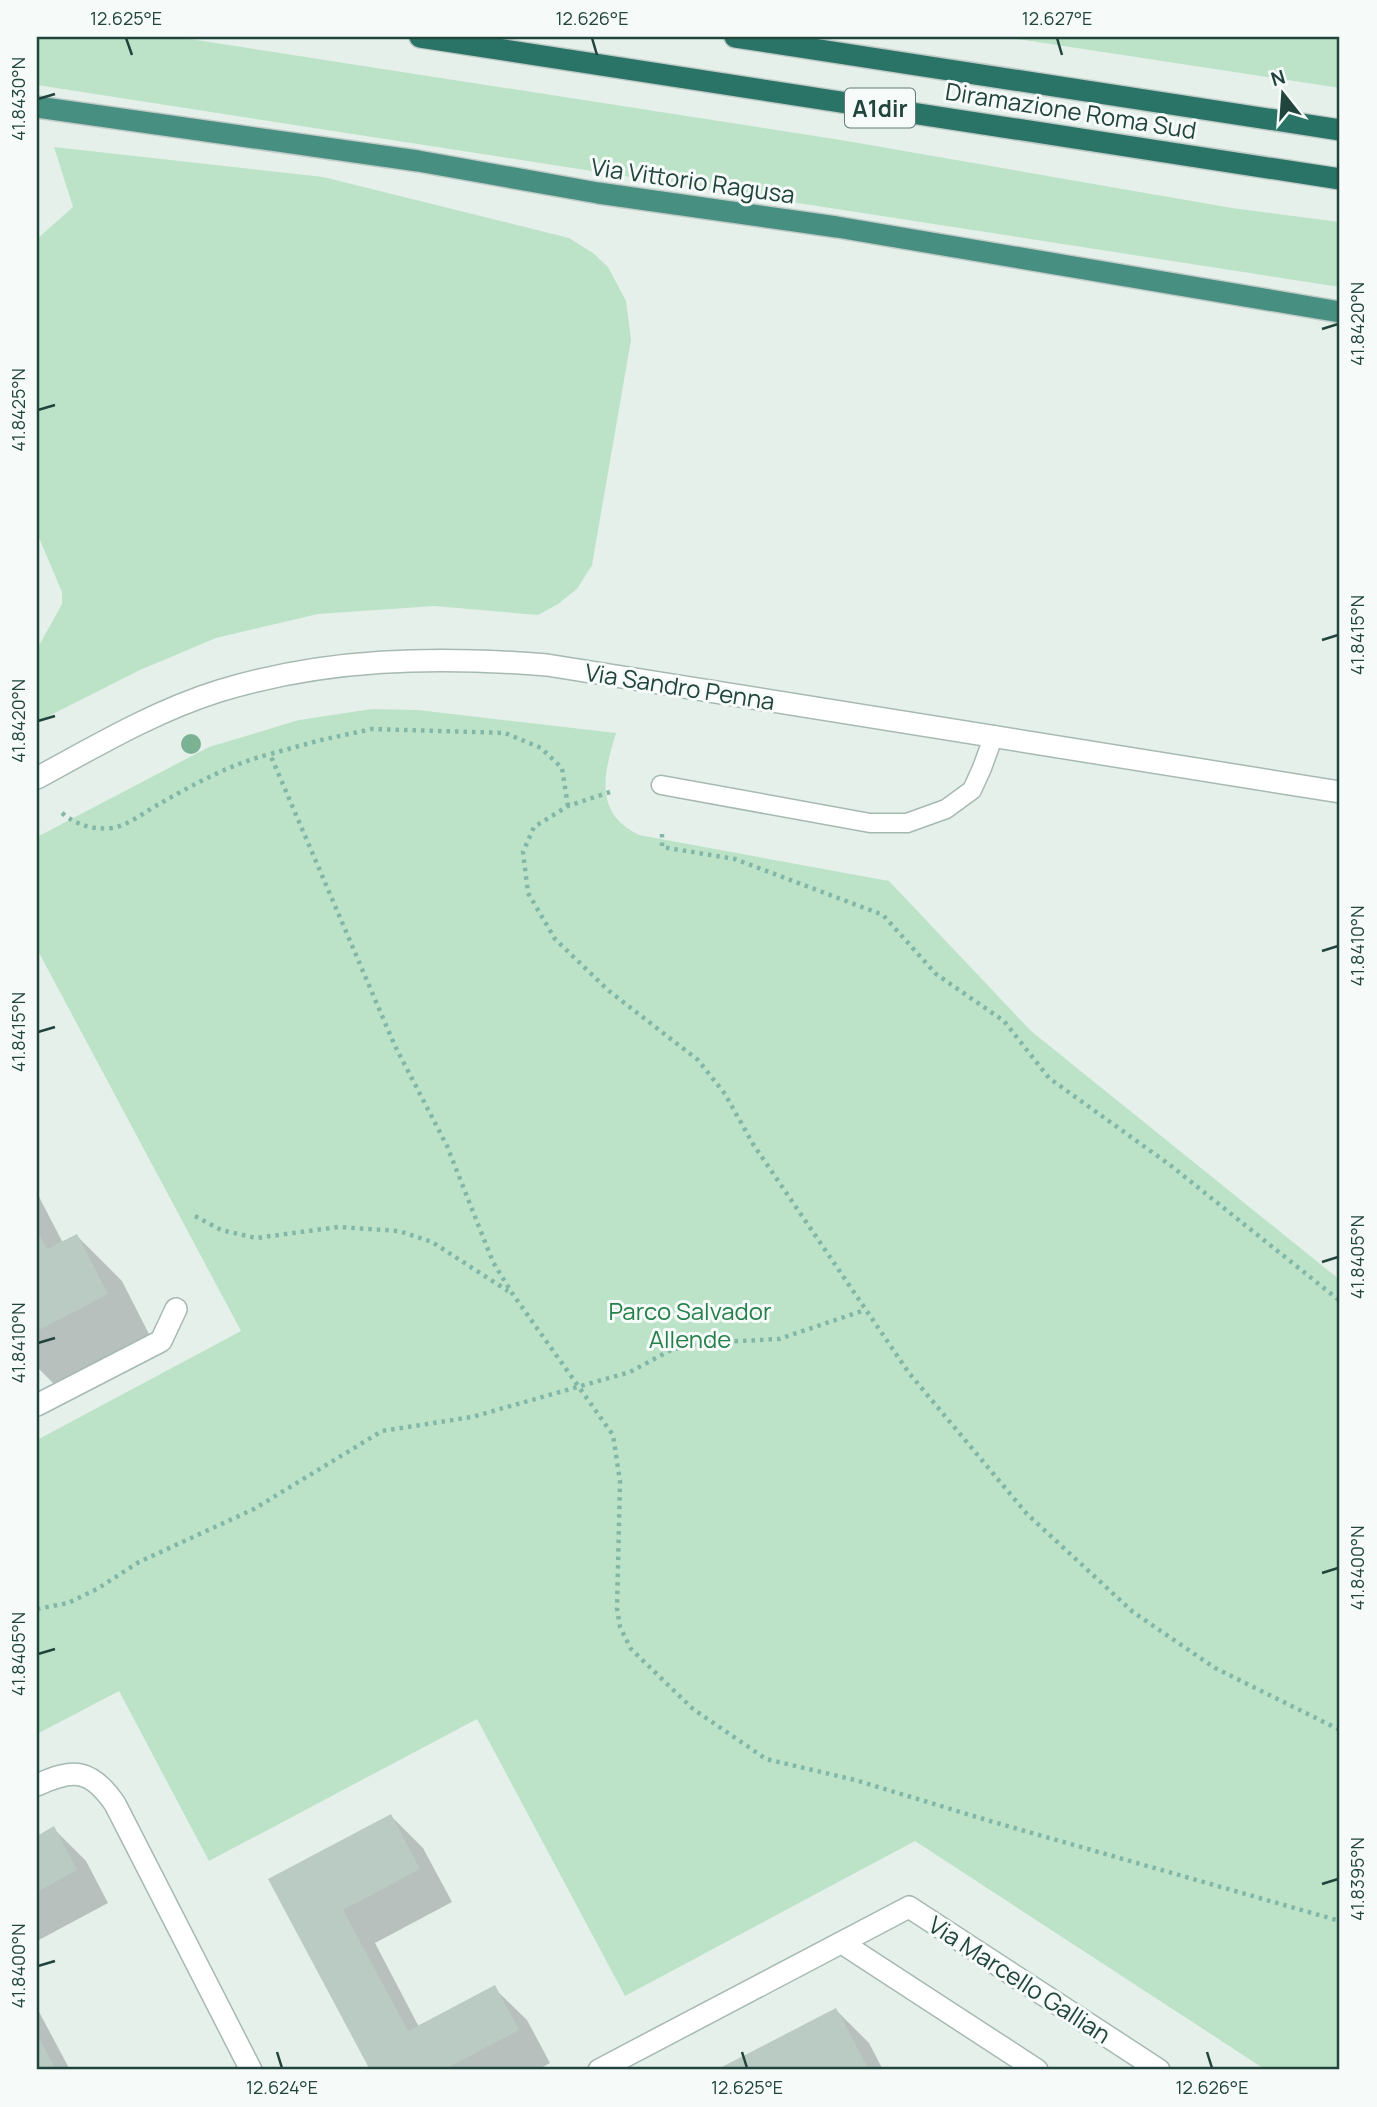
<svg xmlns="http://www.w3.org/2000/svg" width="1377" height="2107" font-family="Manrope,sans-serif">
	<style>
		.green { fill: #bce3c7 }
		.shadow { fill: #0003 }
		.building { fill: #bacbc4 }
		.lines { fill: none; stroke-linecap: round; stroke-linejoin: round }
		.service-casing { stroke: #a6b9b3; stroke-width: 21 }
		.minor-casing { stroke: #a6b9b3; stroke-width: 24 }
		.tertiary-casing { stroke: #a6b9b3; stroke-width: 24 }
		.trunk-casing { stroke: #c1cbc8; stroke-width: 24 }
		.motorway-casing { stroke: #c1cbc8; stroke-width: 24 }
		.path { stroke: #82b7a8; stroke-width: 4.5; stroke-dasharray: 3.5 5; stroke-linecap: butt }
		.service { stroke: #fff; stroke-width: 18 }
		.minor { stroke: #fff; stroke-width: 21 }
		.tertiary { stroke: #fff; stroke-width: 21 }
		.trunk { stroke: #478f80; stroke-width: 21 }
		.motorway { stroke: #297467; stroke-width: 21 }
		.tree { fill: #7cb294 }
		.ticks { fill: none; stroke: #21443c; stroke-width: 2.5 }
		.labels { text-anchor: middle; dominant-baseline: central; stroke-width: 6; stroke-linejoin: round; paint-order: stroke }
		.shield { fill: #f6fbf9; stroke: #617b75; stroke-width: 2 }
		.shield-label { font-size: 23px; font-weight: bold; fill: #21443c }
		.street-label { font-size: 24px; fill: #21443c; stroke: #f6fbf9 }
		.park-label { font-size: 24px; fill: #26804c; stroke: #f6fbf9 }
		.neatline { fill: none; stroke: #21443c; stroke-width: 2.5 }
		.ticks-label { font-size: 18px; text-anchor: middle; fill: #21443c }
	</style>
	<rect width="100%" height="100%" fill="#e5f0eb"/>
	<g class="green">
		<path d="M37 37H177L841 140 1232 208 1340 222V287L37 85Z"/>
		<path d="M1005 37H1340V88Z"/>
		<path d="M54 147 323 177 569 238 593 253 608 267 626 301 631 340 592 565 577 589 558 604 538 615 434 606 318 614 216 638 140 670 37 722V649L62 604V592L37 533V239L73 207Z"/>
		<path d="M372 709 418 710 616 733C604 773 593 813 639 835L889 881 1031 1031 1340 1280V2069C1316 2067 1291 2070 1266 2070L915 1841 625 1996 477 1719 209 1861 119 1691 37 1734V1440L241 1331 37 949V837L209 747 299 720Z"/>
	</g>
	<g class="shadow">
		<path d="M37 1193 63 1243 77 1236 122 1281 152 1340 58 1388 37 1367Z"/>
		<path d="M391 1816 423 1848 452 1902 375 1943 419 2027 494 1988 527 2020 550 2063 537 2070H372L271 1879Z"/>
		<path d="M54 1829 86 1861 108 1903 37 1941V1838Z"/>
		<path d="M37 2008 70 2070H37Z"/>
		<path d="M836 2010 869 2043 883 2070H720Z"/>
	</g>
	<g class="building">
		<path d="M37 1230 47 1249 77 1234 108 1294 37 1331Z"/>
		<path d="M391 1814 420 1869 343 1910 408 2031 495 1985 519 2030 443 2070H370L268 1879Z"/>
		<path d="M54 1826 77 1870 37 1892V1836Z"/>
		<path d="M836 2008 869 2070H716Z"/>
		<path d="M37 2034 56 2070H37Z"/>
	</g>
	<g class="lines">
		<g class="service-casing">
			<path id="service" d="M661 785 870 823H907L946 809 972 790 982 768 994 735"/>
		</g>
		<g class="minor-casing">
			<g id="minor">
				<path d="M37 1405 161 1341 176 1309"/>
				<path d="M37 1785C74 1768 91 1769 115 1804L251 2070"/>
				<path d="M842 1943 1037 2070"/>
				<path d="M599 2070 909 1907 1159 2070"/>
			</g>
		</g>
		<g class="tertiary-casing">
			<path id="tertiary" d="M37 778C96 746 155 711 219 691 326 658 437 656 547 665L1340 792"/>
		</g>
		<g class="trunk-casing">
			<path id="trunk" d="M37 107 418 161 598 193 837 227 1340 312"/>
		</g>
		<g class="motorway-casing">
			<g id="motorway">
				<path d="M420 37 1340 179"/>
				<path d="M735 37 1340 130"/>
			</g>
		</g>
		<g class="path">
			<path d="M610 792 568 806 534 827 523 852 528 893 555 939 609 991 698 1060 725 1094 753 1144 909 1373 1027 1514 1133 1612 1215 1668 1340 1730"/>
			<path d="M568 806 562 768 541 748 505 733 372 729 321 740 270 754 395 1046 447 1146 493 1262 512 1293 613 1435 620 1481 617 1608 620 1627 631 1649 693 1709 766 1759 855 1780 990 1821 1340 1921"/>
			<path d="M62 813C77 825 92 830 112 828 128 826 147 810 161 803 196 783 231 764 270 754"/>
			<path d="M662 834V847L735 859 883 915 936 974 1004 1021 1049 1078 1170 1165 1340 1301"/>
			<path d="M195 1216 221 1230 256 1238 338 1227 399 1231 432 1242 508 1291"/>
			<path d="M37 1609 68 1603 97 1589 139 1562 254 1509 382 1431 472 1417 630 1372 671 1350 701 1343 779 1339 865 1310"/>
		</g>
		<use href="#service" class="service"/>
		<use href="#minor" class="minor"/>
		<use href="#tertiary" class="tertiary"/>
		<use href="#trunk" class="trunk"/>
		<use href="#motorway" class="motorway"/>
	</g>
	<circle class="tree" cx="191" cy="744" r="10"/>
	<path class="ticks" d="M126 38 132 55M592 38 597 55M1057 38 1062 55M38 99 55 94M1322 329 1338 324M38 410 55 405M1322 640 1338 635M38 721 55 716M1322 951 1338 946M38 1032 55 1027M1322 1262 1338 1257M38 1343 55 1338M1322 1573 1338 1568M38 1654 55 1649M1322 1884 1338 1879M38 1966 55 1961M277 2052 282 2068M742 2052 747 2068M1207 2052 1212 2068"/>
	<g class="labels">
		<rect class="shield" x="845" y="88.5" width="70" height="39" rx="5"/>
		<g class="shield-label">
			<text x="880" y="108">A1dir</text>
		</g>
		<g class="street-label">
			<text transform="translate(1071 110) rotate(9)">Diramazione Roma Sud</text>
			<text transform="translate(693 180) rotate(8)">Via Vittorio Ragusa</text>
			<text transform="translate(680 686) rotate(9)">Via Sandro Penna</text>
			<text transform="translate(1020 1979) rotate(33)">Via Marcello Gallian</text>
		</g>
		<g class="park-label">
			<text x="690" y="1310">Parco Salvador<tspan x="690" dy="28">Allende</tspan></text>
		</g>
	</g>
	<rect width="1377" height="2107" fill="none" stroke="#f6fbf9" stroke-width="77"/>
	<g transform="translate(1283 94) rotate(343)" stroke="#f6fbf9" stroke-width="5" paint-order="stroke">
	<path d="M0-5L12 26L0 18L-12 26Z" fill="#21443c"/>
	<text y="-10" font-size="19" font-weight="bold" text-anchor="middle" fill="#21443c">N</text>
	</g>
	<rect x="38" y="38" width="1300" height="2030" class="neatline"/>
	<g class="ticks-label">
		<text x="126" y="25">12.625°E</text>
		<text x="592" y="25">12.626°E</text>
		<text x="1057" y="25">12.627°E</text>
		<text transform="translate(19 99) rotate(-90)" y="6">41.8430°N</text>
		<text transform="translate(1358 324) rotate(-90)" y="6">41.8420°N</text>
		<text transform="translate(19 410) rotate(-90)" y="6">41.8425°N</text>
		<text transform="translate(1358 635) rotate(-90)" y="6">41.8415°N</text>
		<text transform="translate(19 721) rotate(-90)" y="6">41.8420°N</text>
		<text transform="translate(1358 946) rotate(-90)" y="6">41.8410°N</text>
		<text transform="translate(19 1032) rotate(-90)" y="6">41.8415°N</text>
		<text transform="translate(1358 1257) rotate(-90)" y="6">41.8405°N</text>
		<text transform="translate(19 1343) rotate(-90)" y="6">41.8410°N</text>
		<text transform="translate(1358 1568) rotate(-90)" y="6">41.8400°N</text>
		<text transform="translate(19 1654) rotate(-90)" y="6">41.8405°N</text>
		<text transform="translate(1358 1879) rotate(-90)" y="6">41.8395°N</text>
		<text transform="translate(19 1966) rotate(-90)" y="6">41.8400°N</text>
		<text x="282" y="2094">12.624°E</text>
		<text x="747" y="2094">12.625°E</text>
		<text x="1212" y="2094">12.626°E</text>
	</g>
</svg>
